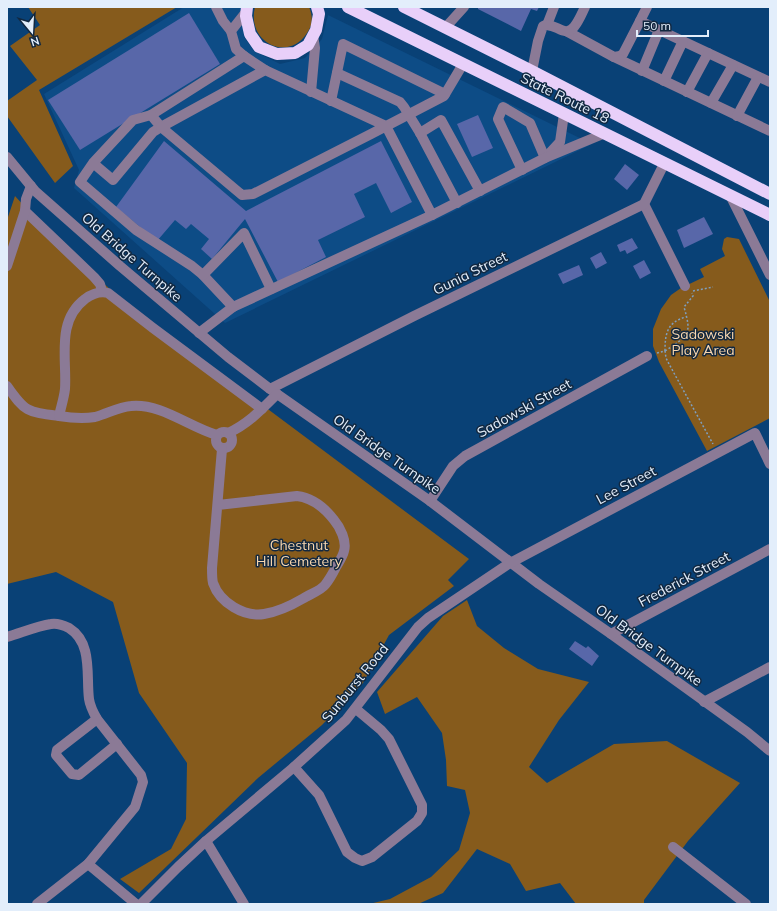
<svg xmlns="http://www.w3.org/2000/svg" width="777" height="911" font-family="Mulish,sans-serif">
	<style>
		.built { fill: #0d4c86 }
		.green { fill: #865b1c }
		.building { fill: #5867a9 }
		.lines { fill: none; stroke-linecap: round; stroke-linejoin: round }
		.path { stroke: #7f9fbe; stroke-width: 1.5; stroke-dasharray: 2 2; stroke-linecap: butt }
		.minor { stroke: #8b7a96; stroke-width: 10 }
		.highway { stroke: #e8cff9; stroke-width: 12 }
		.labels { text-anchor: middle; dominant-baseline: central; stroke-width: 3; stroke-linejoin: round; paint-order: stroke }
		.street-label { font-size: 14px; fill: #e3eefb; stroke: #122840 }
		.park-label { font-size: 14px; fill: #f8d7af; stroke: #122840 }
	</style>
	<rect width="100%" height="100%" fill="#094176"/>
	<path class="built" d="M184 7H242L244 37 254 51 280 64 305 58 322 39 328 15 592 144 225 323 74 188 79 170 44 94Z"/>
	<g class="green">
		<path d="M28 7H177L39 90 73 166 55 183 7 116V101L37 80 10 46 40 25Z"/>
		<path d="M255 7H309C313 16 313 25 307 33 288 63 246 42 255 7Z"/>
		<path d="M15 196 59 244 128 305 469 559 448 580 454 586 389 635 363 683 322 725 258 778 139 893 120 879 171 849 186 819 187 763 139 693 113 602 56 572 7 584V220Z"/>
		<path d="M727 237 739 239 770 302V418L707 451 659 362 653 346V329L661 309 671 295 681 288 704 277 700 269 725 256 722 249 724 239Z"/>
		<path d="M467 600 477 626 504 648 538 669 589 682 559 720 529 767 547 783 614 744 667 741 740 783 688 841 644 900V904H576L560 883 526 891 510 864 477 849 443 893 418 904H369L390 899 431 877 459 850 470 813 465 790 447 786 446 760 442 733 417 697 385 714 377 692 443 616Z"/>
	</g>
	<g class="building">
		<path d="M478 7H539L537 11 531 9 521 31 478 9Z"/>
		<path d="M189 13 220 64 80 150 48 100Z"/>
		<path d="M478 115 493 148 472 157 457 124Z"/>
		<path d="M164 141 246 211 381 141 412 202 391 213 376 183 354 194 365 217 318 240 326 257 278 282 245 219 212 259 201 249 209 239 191 224 186 229 175 220 157 241 116 207Z"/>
		<path d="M625 164 639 175 627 190 614 179Z"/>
		<path d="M704 217 713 234 684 248 677 230Z"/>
		<path d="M632 238 638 248 627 254 625 250 620 252 617 245Z"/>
		<path d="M601 252 607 263 596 269 590 258Z"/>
		<path d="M644 260 651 273 640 279 633 266Z"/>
		<path d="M579 265 583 275 563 284 558 274Z"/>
		<path d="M575 641 586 648 588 646 599 656 592 666 569 649Z"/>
	</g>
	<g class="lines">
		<g class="path">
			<path d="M693 291 713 287"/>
			<path d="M665 351C689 335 692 335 684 307L693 296 692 293"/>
			<path d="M665 351C665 334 667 322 686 317"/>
			<path d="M657 353 665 351 666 358 669 364 713 444"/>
		</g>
		<g class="minor">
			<path d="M216 7 223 21 231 31"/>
			<path d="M647 7 640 21 770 82"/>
			<path d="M246 12 231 31 236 49 244 56 265 70"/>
			<path d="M547 25 554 7"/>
			<path d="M445 28 464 7"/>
			<path d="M568 32 614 57 620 56 623 54 640 21"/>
			<path d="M614 57 770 131"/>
			<path d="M532 71 538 41 543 26C555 21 564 39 574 27 579 21 582 13 585 7"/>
			<path d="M642 71 659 30"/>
			<path d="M337 73 400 102 404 107 420 133 457 203"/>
			<path d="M664 81 683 41"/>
			<path d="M311 92 315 48 313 35"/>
			<path d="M687 92 708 53"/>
			<path d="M331 101 343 44 445 94"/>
			<path d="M711 103 733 65"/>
			<path d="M151 115 244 56"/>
			<path d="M737 116 758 77"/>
			<path d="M420 133 441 120 480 191"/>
			<path d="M548 155 560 142 564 114"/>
			<path d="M7 157 35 191 120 266 228 357 270 389 430 501 539 584 611 634 747 732 770 751"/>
			<path d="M93 163 113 180 153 132 161 127 151 115 133 120 93 163 80 182 136 230 192 266 203 275 233 307 199 333"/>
			<path d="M522 170 498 119 503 107 530 123 545 158"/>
			<path d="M31 186 26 199 25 211 94 277 100 284 102 291"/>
			<path d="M730 195 770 275"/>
			<path d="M644 204 685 286"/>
			<path d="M432 215 386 126 265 70 161 127 242 195 253 194 371 134 444 96 463 64"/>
			<path d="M7 266 25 211"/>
			<path d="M203 275 244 233 271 289"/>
			<path d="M233 307 432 215 545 158 603 134"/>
			<path d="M7 386C25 412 27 412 59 416"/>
			<path d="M270 389 414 316 644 204 664 164"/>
			<circle cx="224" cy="440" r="8"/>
			<path d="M228 433C248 424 262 409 277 394"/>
			<path d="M217 435C189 427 161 403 131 406 118 407 107 414 95 417 83 419 71 418 59 416 61 407 64 398 65 389 67 358 56 321 85 299 92 294 100 291 108 293L153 328 262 409"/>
			<path d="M430 501 453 466 465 456 647 356"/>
			<path d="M218 505 297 496C313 498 324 507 334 520 340 527 347 541 344 551 343 556 339 562 336 567 333 573 329 580 325 585 320 591 310 594 304 598 292 605 278 612 264 614 244 617 220 603 213 583 212 579 212 572 212 568L222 449"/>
			<path d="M611 634 770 549"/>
			<path d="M7 637C21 633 37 626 51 624 57 623 65 626 69 628 93 643 86 675 89 699 90 706 93 712 97 719L141 775 143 782 135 807 88 864 37 904"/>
			<path d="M704 702 770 667"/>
			<path d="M97 719 57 750 56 755 72 774 79 775 117 744"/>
			<path d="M294 767 319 795 347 852 355 858 362 861 372 857 417 821 422 813V805L389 739 381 730 356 709"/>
			<path d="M206 841 244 904"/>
			<path d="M673 847 746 904"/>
			<path d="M88 864 136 904"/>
			<path d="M141 904 178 867 206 841 294 767 346 720 418 627 428 618 510 563 755 433 770 464"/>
		</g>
		<g class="highway">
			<path d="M247 7 246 16 250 34 259 47 277 54 295 53 308 45 316 30 319 14 317 7"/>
			<path d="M348 7 770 215"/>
			<path d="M404 7 532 71 770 194"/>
		</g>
	</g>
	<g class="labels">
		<g class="street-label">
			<text transform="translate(565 98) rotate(26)">State Route 18</text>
			<text transform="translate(132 257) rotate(41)">Old Bridge Turnpike</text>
			<text transform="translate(470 273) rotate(-26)">Gunia Street</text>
			<text transform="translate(524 408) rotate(-29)">Sadowski Street</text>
			<text transform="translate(387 454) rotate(35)">Old Bridge Turnpike</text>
			<text transform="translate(626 485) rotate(-28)">Lee Street</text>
			<text transform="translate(684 579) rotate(-28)">Frederick Street</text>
			<text transform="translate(649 645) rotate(36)">Old Bridge Turnpike</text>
			<text transform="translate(355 683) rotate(-51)">Sunburst Road</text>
		</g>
		<g class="park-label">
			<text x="703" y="334">Sadowski<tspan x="703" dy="16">Play Area</tspan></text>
			<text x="299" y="545">Chestnut<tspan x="299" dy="16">Hill Cemetery</tspan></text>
		</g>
	</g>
	<rect width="777" height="911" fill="none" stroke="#e3eefb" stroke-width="16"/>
	<g transform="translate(32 32) rotate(162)" stroke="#122840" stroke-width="3" paint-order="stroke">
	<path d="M0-3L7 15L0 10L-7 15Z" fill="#e3eefb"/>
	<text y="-6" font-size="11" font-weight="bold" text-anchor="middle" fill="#e3eefb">N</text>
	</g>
	<path d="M637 30v6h71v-6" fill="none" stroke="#e3eefb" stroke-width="2"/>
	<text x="643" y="30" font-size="12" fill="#e3eefb" stroke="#122840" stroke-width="3" paint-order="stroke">50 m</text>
</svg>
